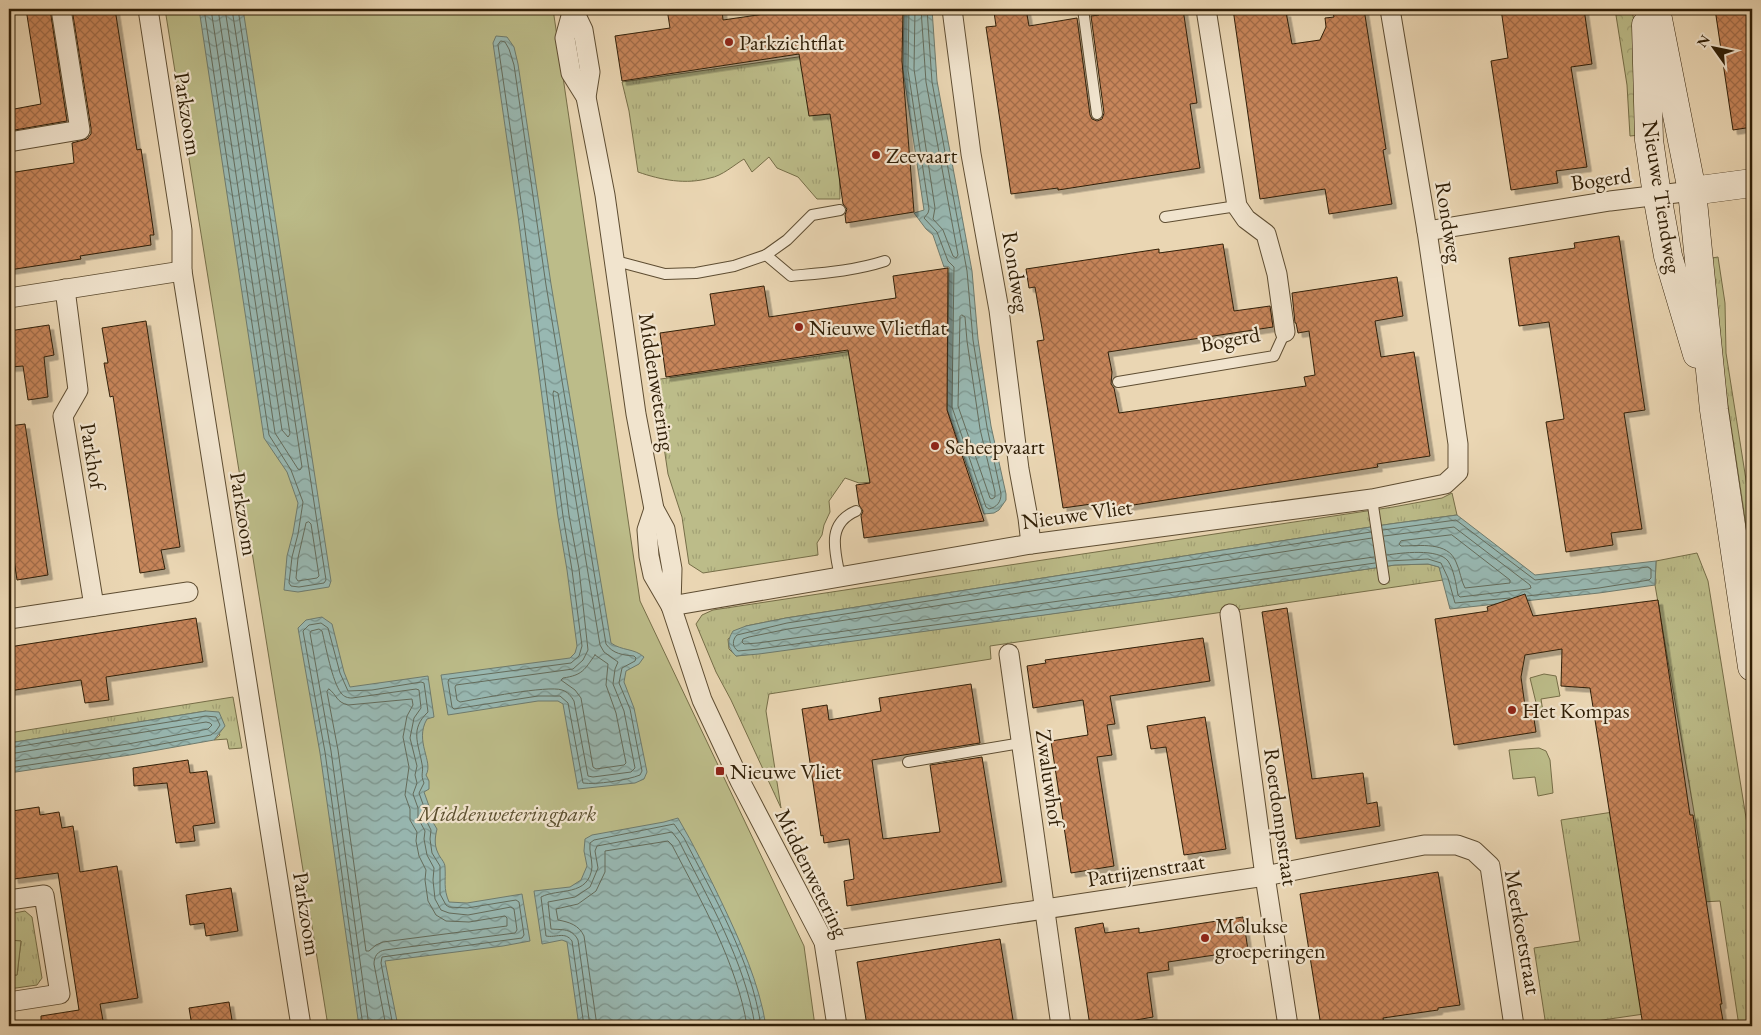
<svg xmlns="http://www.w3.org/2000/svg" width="1761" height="1035" font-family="'EB Garamond',serif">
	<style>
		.grass { fill: url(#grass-tufts); stroke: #766e48 }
		.forest { fill: url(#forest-crowns); stroke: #766e48 }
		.green { fill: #bcbc89; stroke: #766e48 }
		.water { fill: url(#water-waves); stroke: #6e7b6e }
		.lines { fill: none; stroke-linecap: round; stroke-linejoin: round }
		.shore { stroke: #646c5c; stroke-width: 1 }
		.building { fill: url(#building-cross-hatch); stroke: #301f07; filter: url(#shadow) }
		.lane-casing { stroke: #5e4d32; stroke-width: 12 }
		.street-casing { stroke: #5e4d32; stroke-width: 21 }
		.secondary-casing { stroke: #301f07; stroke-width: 29 }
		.lane { stroke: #f1e4ce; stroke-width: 10 }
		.street { stroke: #f1e4ce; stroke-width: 19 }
		.secondary { stroke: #f1e4ce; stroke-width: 28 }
		.poi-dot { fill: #8f2418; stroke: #f1e4ce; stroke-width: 2 }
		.labels { text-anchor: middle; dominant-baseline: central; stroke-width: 4.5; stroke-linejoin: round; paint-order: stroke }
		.poi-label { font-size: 22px; fill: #301f07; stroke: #f1e4ce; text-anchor: start }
		.street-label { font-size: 22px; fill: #301f07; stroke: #f1e4ce }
		.park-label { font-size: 22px; font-style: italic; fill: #5a4e2e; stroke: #f1e4ce }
	</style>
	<defs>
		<pattern id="grass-tufts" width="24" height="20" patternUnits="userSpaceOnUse" patternTransform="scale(1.25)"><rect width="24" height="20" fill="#bcbc89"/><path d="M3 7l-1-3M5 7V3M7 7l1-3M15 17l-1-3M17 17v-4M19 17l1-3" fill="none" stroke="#a2a175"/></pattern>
		<pattern id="forest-crowns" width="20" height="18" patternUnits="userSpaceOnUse" patternTransform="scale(1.25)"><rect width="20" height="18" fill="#bcbc89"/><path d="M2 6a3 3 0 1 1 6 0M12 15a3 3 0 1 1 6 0" fill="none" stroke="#a2a175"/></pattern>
		<pattern id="water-waves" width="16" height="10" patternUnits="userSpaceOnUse" patternTransform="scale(1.25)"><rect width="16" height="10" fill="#98b8b2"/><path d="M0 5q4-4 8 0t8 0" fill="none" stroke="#7c958f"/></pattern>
		<pattern id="building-cross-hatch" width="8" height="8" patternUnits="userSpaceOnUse" patternTransform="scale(1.25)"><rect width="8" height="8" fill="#c7855a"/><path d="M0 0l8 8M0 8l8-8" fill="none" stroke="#a26c48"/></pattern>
		<filter id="shadow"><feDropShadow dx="4.5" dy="4.5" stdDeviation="0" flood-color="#0004"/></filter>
	</defs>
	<rect width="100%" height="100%" fill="#ead6b3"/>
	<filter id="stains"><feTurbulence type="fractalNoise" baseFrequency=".004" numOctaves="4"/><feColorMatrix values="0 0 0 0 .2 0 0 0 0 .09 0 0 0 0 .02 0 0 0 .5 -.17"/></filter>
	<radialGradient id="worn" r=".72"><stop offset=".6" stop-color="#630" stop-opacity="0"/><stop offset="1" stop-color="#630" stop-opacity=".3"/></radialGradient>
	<g class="grass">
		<path d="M850 47 839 158 840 199H817L798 177 777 168 769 157 752 172 744 159C734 165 722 176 710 178 686 185 661 180 638 172L629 111 622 82 798 57Z"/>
		<path d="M1718 257 1725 303 1726 353 1752 518V565L1706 259Z"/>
		<path d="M900 344 874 482 859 483 845 478 829 501 830 512 824 525 822 535 817 543 818 555 703 573 689 564 682 517 668 474 654 380Z"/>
		<path d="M1452 493 1457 515 1390 524 786 618 746 626 728 639 729 649 736 656 1176 597 1395 565 1428 564 1439 567 1443 580 990 646 991 659 769 694 766 711 781 808 731 700 716 672 696 624 702 615 713 610 1393 507 1442 498Z"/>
		<path d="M1697 553 1708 581 1752 855V1026H1739L1720 901 1702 902 1689 849 1700 847 1655 585 1656 561Z"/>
		<path d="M233 697 242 748 229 749 227 739 214 740 220 735 206 711 9 743V733Z"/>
		<path d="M1613 812 1644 1014 1561 1026H1546L1534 948 1580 941 1561 820Z"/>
		<path d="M25 911 32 917 42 978 37 985 9 989V975H17L21 941 9 940V914Z"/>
	</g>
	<path class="forest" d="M1615 9H1632L1643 82 1640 135 1630 136 1627 85Z"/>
	<g class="green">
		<path d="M165 9H553L640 601 804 946 815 1026H328Z"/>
		<path d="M1544 674 1556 676 1560 696 1541 699 1544 718 1540 719 1530 678Z"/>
		<path d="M1539 748 1546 751 1550 760 1553 793 1538 796 1535 777 1513 779 1509 750Z"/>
		<path d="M9 940 21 941 17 975H9Z"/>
	</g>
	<g class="water">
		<path d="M199 9H243L331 581 329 587 298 592 284 590 287 556 293 533 298 503 287 472 264 438Z"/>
		<path d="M904 9H932L937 81 972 271 978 339 991 426 1006 494V500L999 510 994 513 984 514 947 409 949 267H944L933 235 926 229 914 213 924 210 903 70Z"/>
		<path d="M496 36 507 37 514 47 518 64 551 284 611 643C622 651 634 648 644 657L639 664 626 671 624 682 634 708 647 772 644 779 635 783 578 789 563 704 558 701H538L448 715 441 675 570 658 575 653 577 646 567 570 558 517 518 216 493 43Z"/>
		<path d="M1457 515 1535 575 1656 561 1655 585 1599 593 1450 609 1439 567 1428 564 1395 565 1176 597 759 654 736 656C727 647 727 641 733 631L746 626 786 618 1390 524Z"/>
		<path d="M322 617 332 624 344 672 350 687 428 676 434 717 427 719C414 741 434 762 426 775L429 781V789L424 792 429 806 428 814 437 829C435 837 434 845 438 853 440 858 445 862 445 867 446 881 443 888 449 902L467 903 522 894 530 941 503 946 385 961 398 1026H359L320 753 298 628 306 620Z"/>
		<path d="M206 711 219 712 225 726 214 740 130 755 9 773V743Z"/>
		<path d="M678 818C694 845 708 874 722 903 741 943 759 983 766 1026H579L567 942 562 940 542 944 534 891 570 887 581 880 587 866 584 851 585 839 592 835 664 822Z"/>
	</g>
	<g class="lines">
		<g class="shore">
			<path d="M204 9 269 435 291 470 303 502 298 534 292 557 289 583 291 586 299 587 324 583 326 580 238 9"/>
			<path d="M211 9 275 433 298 469 300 470 302 467 232 9"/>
			<path d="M218 9 282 430 288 437 290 434 225 9"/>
			<path d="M909 9 908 70 929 209 928 213 924 218 937 232 948 261 954 267 952 407 986 507 989 509C997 507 1001 502 1001 494L987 427 973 340 967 271 932 82 927 9"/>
			<path d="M915 9 914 69 935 208 933 219 943 230 953 256 956 258 958 255 926 82 921 9"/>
			<path d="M501 41 505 42 509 49 514 65 546 285 606 644C613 654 623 655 634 656L636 658 635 661 622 668 619 683 630 709 642 771 640 775C628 780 596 785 583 783L568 703 560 696H538L454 709 452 707 448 682 449 679 571 663 579 656 582 646 572 570 563 516 523 215 498 45Z"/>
			<path d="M962 315 965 317 967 341 980 429 995 492V497L992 499 990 498 958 406 960 317Z"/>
			<path d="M554 391 558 393 600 645 604 652 618 662 615 669 613 684 624 711 635 768 631 772 593 777 588 776 574 701C571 696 568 692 562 690 548 685 478 699 460 702L457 700 455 687 456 685 573 669 583 660 588 650 579 569 569 515 553 394Z"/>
			<path d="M309 522 311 524 319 576 317 578 298 581 296 578 298 558 306 523Z"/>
			<path d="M1383 530 1456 520 1535 580 1648 567 1651 569V578L1649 580 1599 588 1527 596"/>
			<path d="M1371 532 787 623 737 635C732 640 732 647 738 651L759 649 1175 592 1375 563"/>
			<path d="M1452 535 1510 580V583L1465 588C1461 581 1460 570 1456 562 1448 541 1419 546 1401 546L1399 544 1401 541Z"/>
			<path d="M1384 536 1454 527 1530 585 1531 588 1528 589 1460 597 1458 595C1456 584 1454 570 1448 561 1438 548 1401 553 1387 555"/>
			<path d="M1372 538 788 629 749 637 743 639 742 642 744 644 758 643 845 631 1374 557"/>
			<path d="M1388 561 1428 559 1441 563 1448 578 1455 603 1510 598"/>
			<path d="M595 655 608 664 606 685 616 713 626 763 624 765 596 769 593 767 581 698 575 690 561 680 563 678C583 675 584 670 595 655Z"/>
			<path d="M329 689C337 695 336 702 348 705L412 699 413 705 407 716 403 737 409 767 405 795 410 809V820L417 832 416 841 419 856 426 870 425 880 428 901 436 915 446 921 469 922 505 916 507 918V926L383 942 376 945 369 951H366L338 750 327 692Z"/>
			<path d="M9 748 206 716 216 717 220 725 216 731 211 735 129 750 9 768"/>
			<path d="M9 754 206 722 210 723 212 725 208 729 128 744 9 762"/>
			<path d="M363 1026 325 752 303 631 309 625 321 623 328 628 340 673 348 691 372 690 421 682 424 683 428 712C410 729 418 742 422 764 424 772 420 774 424 783L419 793 424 807V816L431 830 430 839 432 853 440 866V894L446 905 449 907 467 908 516 900 519 902 524 935 522 938 382 957 381 963 393 1026"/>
			<path d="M369 1026 331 751 310 633 311 631 319 629 322 631C326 647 332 681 341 693 344 697 348 698 352 698L416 689 419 690 421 708 414 718 410 738 417 766 415 775 417 783 413 794 418 808V818L425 831 424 839 427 855 434 868 433 880 435 899 441 910 449 913 468 915 511 907 514 909 517 930 515 933 385 950C378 951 374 956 374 964L386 1026"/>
			<path d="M584 1026 572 941C565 931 556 938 546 936L541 897C558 888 589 897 592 867 592 859 589 851 590 843L594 840 674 824 684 838C714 897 751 959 761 1026"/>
			<path d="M590 1026 578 940C572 928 562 930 551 929L548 902 575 897 590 887 598 868 595 851 597 846 672 832 679 841C708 899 745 961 755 1026"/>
			<path d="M597 1026 584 936C579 925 569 922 558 920L556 909 578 904 596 891 605 872V851L668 841 672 845C701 901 737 963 747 1026"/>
		</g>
	</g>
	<g class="building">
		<path d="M26 9H50L67 121 9 131V110L41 104Z"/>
		<path d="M72 9H115L137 150 141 149 150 207 154 235H150L151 245 80 256 81 259 9 270V173L74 163 72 143 87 139 91 134V128Z"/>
		<path d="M667 9H722L723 20 799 9H903L902 61 914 212 846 223 845 215 847 209 843 204 830 114 809 116 799 54 622 81 615 36 670 28Z"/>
		<path d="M1016 9H1026L1029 26 1077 18 1090 115 1092 119 1097 121 1102 119 1104 113 1091 16 1099 15 1098 9H1183L1197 103 1190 104 1200 168 1058 190V188L1011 194 986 27 996 26 994 12Z"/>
		<path d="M1233 9H1283L1284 13 1286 12 1292 44 1320 40 1326 27 1325 18 1334 17 1332 9H1364L1386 149 1383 150 1392 204 1329 214 1325 189 1260 199Z"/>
		<path d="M1501 9H1584L1592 64 1571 67 1587 167 1556 171 1558 183 1511 190 1491 61 1508 58Z"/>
		<path d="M1715 9H1748L1752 34V127L1733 130Z"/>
		<path d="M1619 236 1645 410 1624 413 1642 529 1611 533 1613 545 1566 552 1546 422 1564 419 1549 322 1519 326 1509 258 1575 248 1574 243Z"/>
		<path d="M1223 244 1234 311 1270 306 1273 327 1108 352 1112 372 1111 384 1114 388 1119 413 1306 386 1304 377 1315 375 1309 331 1298 333 1296 323H1295L1292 293 1397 277 1403 316 1375 321 1381 357 1414 352 1430 456 1377 464 1378 467 1114 508 1113 501 1063 508 1037 341 1044 340 1035 287 1029 288 1026 269 1159 249V253Z"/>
		<path d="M948 268 947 410 984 521 864 538 861 516 863 511 859 505 856 485 870 483 848 350 666 377 660 333 715 325 710 294 764 286 769 317 896 298 893 276Z"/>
		<path d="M146 321 180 547 161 550 165 569 140 573 113 396 110 397 104 363H108L102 328Z"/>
		<path d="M49 325 54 355 44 357 48 397 28 400 23 366 11 367 9 355V331Z"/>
		<path d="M25 424 48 575 17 580 9 525V426Z"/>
		<path d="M1525 594 1533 616 1658 600 1690 815H1693L1722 1004H1720L1724 1026H1643L1590 688 1561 686 1562 649 1525 655 1521 677 1525 706H1532L1536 732 1454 745 1435 619 1488 611 1487 607Z"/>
		<path d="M1287 608 1312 779 1363 773 1367 804 1377 802 1380 826 1296 839 1262 612Z"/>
		<path d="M196 618 203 662 106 677 109 700 85 703 81 680 9 691V647Z"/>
		<path d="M1203 638 1210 681 1110 696 1115 724 1107 725 1112 755 1097 757 1114 866 1071 873 1051 741 1088 735 1083 700 1033 708 1027 666 1046 663 1045 660Z"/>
		<path d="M971 684 980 743 872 760 883 839 940 832 930 765 982 757 1002 882 847 906 844 881 854 879 849 839 824 843 823 835 821 836 802 709 827 705 829 720 881 711 879 698Z"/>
		<path d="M1205 717 1226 849 1184 855 1166 747 1151 749 1147 726Z"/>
		<path d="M188 760 190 773 207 771 215 823 193 826 195 841 176 843 167 783 134 786 133 768Z"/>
		<path d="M39 807 40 815 59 812 62 828 73 826 80 872 117 866 138 998 100 1004 104 1026H41V1016L79 1010 58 873 14 879 9 846V820L14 819 12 811Z"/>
		<path d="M1438 872 1460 1005 1438 1008V1010L1383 1018 1384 1026H1321L1300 894Z"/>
		<path d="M231 888 238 931 206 936 204 923 190 925 186 895Z"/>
		<path d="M1243 917 1248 950 1168 962 1169 970 1147 973 1153 1017 1119 1023V1026H1090L1075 928 1103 923 1105 933 1139 928V933Z"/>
		<path d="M1000 939 1014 1026H867L857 962Z"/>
		<path d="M229 1002 233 1026H192L189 1008Z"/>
	</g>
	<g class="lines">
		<g class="lane-casing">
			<g id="lane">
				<path d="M1083 9 1097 114"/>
				<path d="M1165 217 1237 206"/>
				<path d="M766 255 791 276C823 273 854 271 885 261"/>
				<path d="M616 261 665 274 696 273 734 266 766 255 787 240 812 215 840 210"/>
				<path d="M1118 382 1274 356 1285 332"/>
				<path d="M1372 499 1384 579"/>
				<path d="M840 577C835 551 826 524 856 511"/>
				<path d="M908 762 1021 743"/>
			</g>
		</g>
		<g class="street-casing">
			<g id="street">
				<path d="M148 9 182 230V271L301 1026"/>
				<path d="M573 9 583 30 590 72 586 97 605 195 636 414 654 509 665 529 672 569 671 606"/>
				<path d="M573 9 565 38 571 73 586 97"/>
				<path d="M952 9 971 154 999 310 1019 469 1028 518 1031 544"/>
				<path d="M1206 9 1237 206 1246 219 1266 234 1277 274 1285 332"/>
				<path d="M9 142 80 130 61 9"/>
				<path d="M1427 231 1610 201 1692 191"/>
				<path d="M65 289 78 390 63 416 94 606"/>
				<path d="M9 298 182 271"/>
				<path d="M654 509 647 530 649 556 653 575 671 606 702 700 740 781 824 942 837 1026"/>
				<path d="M671 606 1031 544 1372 499 1445 484 1458 472V444L1427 231 1390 9"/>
				<path d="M1230 614 1265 876 1288 1026"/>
				<path d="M9 619 188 592"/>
				<path d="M1009 654 1061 1026"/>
				<path d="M9 900 44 895 60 994 9 1002"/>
				<path d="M824 942 1265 876 1424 845H1457L1474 851 1490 866 1514 1026"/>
			</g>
		</g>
		<g class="secondary-casing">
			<g id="secondary">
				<path d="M1656 9 1692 191 1714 410 1752 667"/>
				<path d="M1646 25 1649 140 1657 195 1668 256 1697 354"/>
				<path d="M1692 191 1752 183"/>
			</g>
		</g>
		<use href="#lane" class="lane"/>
		<use href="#street" class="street"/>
		<use href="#secondary" class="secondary"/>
	</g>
	<g class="poi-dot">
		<circle cx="729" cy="42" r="5"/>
		<circle cx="876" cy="155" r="5"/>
		<circle cx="799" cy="327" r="5"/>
		<circle cx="935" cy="446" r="5"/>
		<circle cx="1512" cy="710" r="5"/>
		<rect x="715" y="766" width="10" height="10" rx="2.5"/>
		<circle cx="1205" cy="938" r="5"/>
	</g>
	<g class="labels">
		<g class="poi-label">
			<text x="739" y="42">Parkzichtflat</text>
			<text x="886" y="155">Zeevaart</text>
			<text x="809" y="327">Nieuwe Vlietflat</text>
			<text x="945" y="446">Scheepvaart</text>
			<text x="1522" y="710">Het Kompas</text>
			<text x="730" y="771">Nieuwe Vliet</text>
			<text x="1215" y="925">Molukse<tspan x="1215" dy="25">groeperingen</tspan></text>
		</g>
		<g class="street-label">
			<text transform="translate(188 114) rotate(81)">Parkzoom</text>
			<text transform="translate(1601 179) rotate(-8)">Bogerd</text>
			<text transform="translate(1662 197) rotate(81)">Nieuwe Tiendweg</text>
			<text transform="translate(1449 222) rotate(81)">Rondweg</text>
			<text transform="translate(1016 272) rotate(81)">Rondweg</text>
			<text transform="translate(1230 339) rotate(-10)">Bogerd</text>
			<text transform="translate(657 382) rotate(81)">Middenwetering</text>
			<text transform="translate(93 456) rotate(81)">Parkhof</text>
			<text transform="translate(244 514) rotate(81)">Parkzoom</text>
			<text transform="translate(1077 514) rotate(-8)">Nieuwe Vliet</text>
			<text transform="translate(1050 778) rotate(82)">Zwaluwhof</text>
			<text transform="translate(1281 817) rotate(82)">Roerdompstraat</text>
			<text transform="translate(1146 870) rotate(-9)">Patrijzenstraat</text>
			<text transform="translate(812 873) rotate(64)">Middenwetering</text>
			<text transform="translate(307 914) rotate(81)">Parkzoom</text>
			<text transform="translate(1523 932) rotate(80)">Meerkoetstraat</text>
		</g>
		<g class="park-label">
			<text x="507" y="813">Middenweteringpark</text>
		</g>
	</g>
	<rect width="1761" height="1035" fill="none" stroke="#ead6b3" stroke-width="30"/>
	<rect x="10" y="10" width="1741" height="1015" fill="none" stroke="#301f07" stroke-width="2.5"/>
	<rect x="15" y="15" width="1731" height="1005" fill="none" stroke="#301f07"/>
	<g transform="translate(1714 48) rotate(303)" stroke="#f1e4ce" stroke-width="4" paint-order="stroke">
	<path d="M0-4L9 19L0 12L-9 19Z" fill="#301f07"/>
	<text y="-8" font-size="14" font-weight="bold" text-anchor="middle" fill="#301f07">N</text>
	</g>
	<rect width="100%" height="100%" filter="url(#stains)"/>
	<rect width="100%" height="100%" fill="url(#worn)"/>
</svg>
